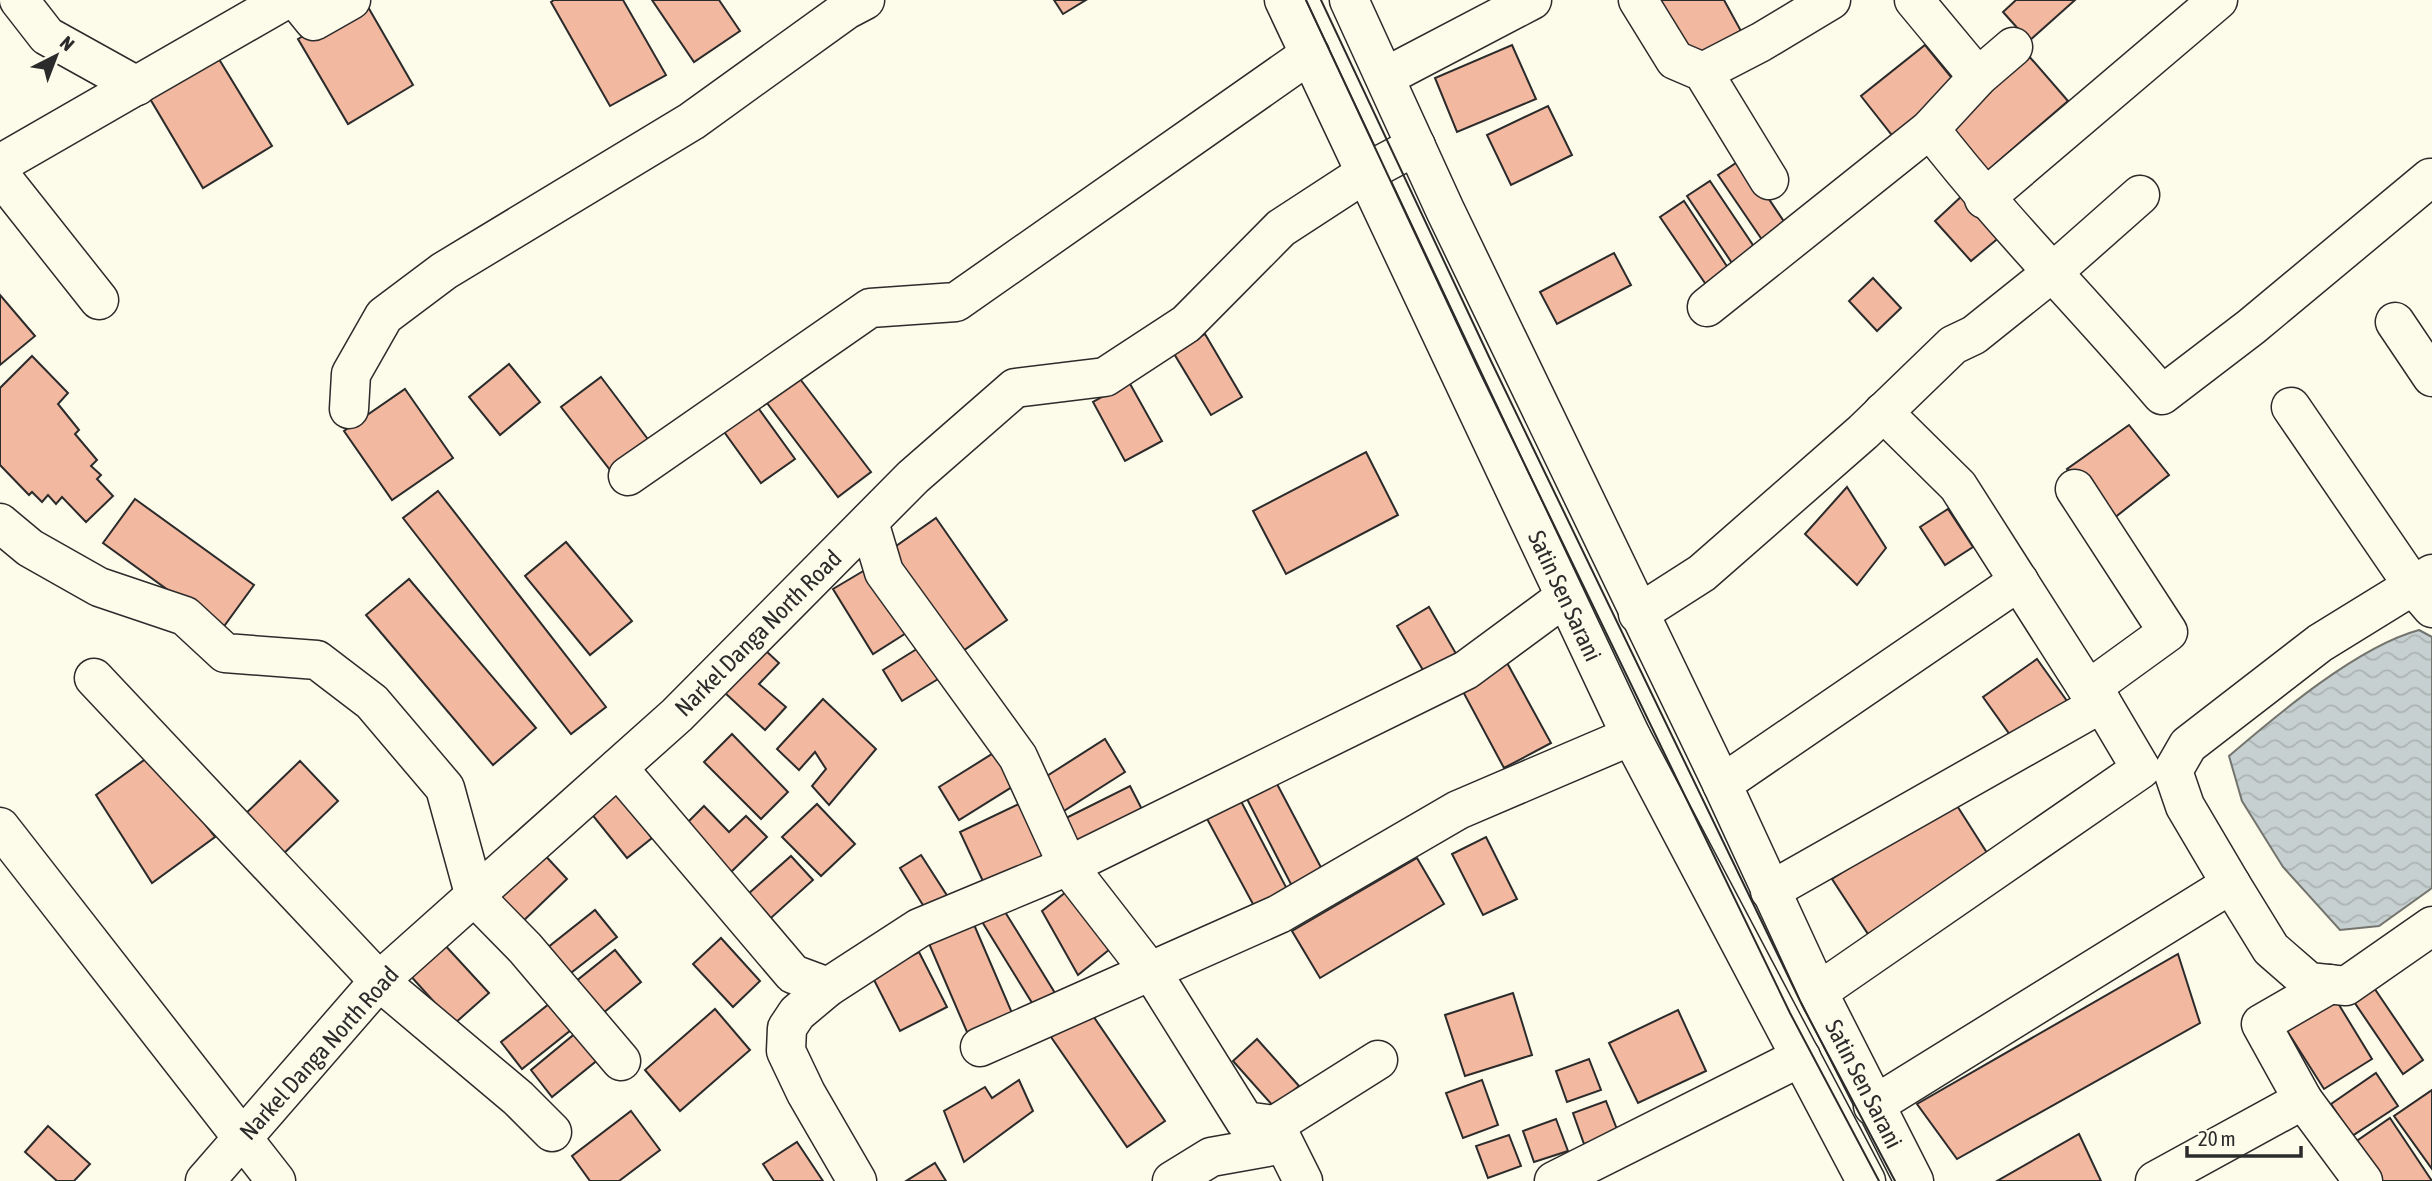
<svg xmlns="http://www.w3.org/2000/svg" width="2432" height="1181" font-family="'Asap Condensed',sans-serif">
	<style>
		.water { fill: url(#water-waves); stroke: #74746e; stroke-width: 2 }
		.building { fill: #f2b8a0; stroke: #2b2b2b; stroke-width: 2 }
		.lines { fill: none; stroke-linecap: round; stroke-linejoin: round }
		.minor-casing { stroke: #2b2b2b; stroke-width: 41 }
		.major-casing { stroke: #2b2b2b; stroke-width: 41 }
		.minor { stroke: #fdfbea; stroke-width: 38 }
		.major { stroke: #fdfbea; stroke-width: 38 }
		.tram { stroke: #2b2b2b; stroke-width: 2 }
		.labels { text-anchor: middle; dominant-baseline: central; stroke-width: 5; stroke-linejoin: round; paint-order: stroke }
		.street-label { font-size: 24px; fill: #2b2b2b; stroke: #fdfbea }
	</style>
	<defs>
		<pattern id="water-waves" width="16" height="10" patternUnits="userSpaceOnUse" patternTransform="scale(1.75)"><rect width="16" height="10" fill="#c7d0d0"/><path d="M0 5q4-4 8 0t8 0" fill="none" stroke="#abb3b3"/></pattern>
	</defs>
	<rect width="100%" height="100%" fill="#fdfbea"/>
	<path class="water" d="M2419 630 2432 637V888L2379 926 2340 930 2283 867 2242 801 2229 756C2278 714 2357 647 2419 630Z"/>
	<g class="building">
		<path d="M364 0 413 85 348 124 298 39Z"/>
		<path d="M554 0H623L666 75 610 106 551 2Z"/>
		<path d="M652 0H719L740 31 694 62Z"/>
		<path d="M1054 0H1086L1063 14Z"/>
		<path d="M1660 0H1724L1741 31 1691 58Z"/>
		<path d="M2016 0H2075L2029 41 2003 12Z"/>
		<path d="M1512 45 1536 99 1457 132 1435 78Z"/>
		<path d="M1925 45 1960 88 1895 139 1861 96Z"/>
		<path d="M214 51 272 146 203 188 146 92Z"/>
		<path d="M2028 55 2068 101 1979 178 1938 131Z"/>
		<path d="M1548 106 1572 155 1511 185 1487 135Z"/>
		<path d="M1742 159 1793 235 1769 250 1718 175Z"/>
		<path d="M1710 181 1761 257 1738 272 1687 196Z"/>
		<path d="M1964 194 2001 236 1971 261 1935 221Z"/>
		<path d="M1684 201 1734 277 1711 292 1660 217Z"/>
		<path d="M1614 253 1631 285 1557 324 1540 292Z"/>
		<path d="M1873 278 1901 308 1877 331 1849 301Z"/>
		<path d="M0 295 35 336 0 365Z"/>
		<path d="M1205 334 1242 397 1211 415 1173 352Z"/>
		<path d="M32 356 68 393 58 404 79 430 75 434 97 460 91 466 101 475 97 479 113 496 86 522 62 497 56 504 48 495 42 502 32 492 29 495 0 465V388Z"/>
		<path d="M509 364 540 402 500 435 469 397Z"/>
		<path d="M797 375 871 472 838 497 764 399Z"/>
		<path d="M601 377 653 446 614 475 561 407Z"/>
		<path d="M1129 382 1162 441 1125 461 1093 402Z"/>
		<path d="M405 389 453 458 392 500 344 431Z"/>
		<path d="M751 398 795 459 761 483 717 422Z"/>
		<path d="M2129 425 2169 475 2109 522 2067 469Z"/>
		<path d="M1366 452 1398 515 1286 574 1253 511Z"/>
		<path d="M1847 487 1886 548 1857 585 1805 534Z"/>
		<path d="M438 491 606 707 571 734 403 518Z"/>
		<path d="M135 499 254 585 222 629 103 543Z"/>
		<path d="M1948 509 1973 547 1945 565 1920 527Z"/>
		<path d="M936 518 1007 620 960 653 889 551Z"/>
		<path d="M566 542 632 621 590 655 525 576Z"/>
		<path d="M870 567 911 630 873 654 833 589Z"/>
		<path d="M409 579 536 728 493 765 366 615Z"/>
		<path d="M1429 607 1462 664 1430 682 1397 626Z"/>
		<path d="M928 642 948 673 902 701 883 670Z"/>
		<path d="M764 649 779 663 759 684 786 707 765 730 724 692Z"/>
		<path d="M2037 659 2072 708 2018 746 1983 697Z"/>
		<path d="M1506 661 1551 743 1504 768 1460 686Z"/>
		<path d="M823 699 876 749 829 805 812 786 826 769 815 752 799 770 777 749Z"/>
		<path d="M732 734 788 792 761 819 704 762Z"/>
		<path d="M1105 739 1125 772 1059 814 1039 781Z"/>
		<path d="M1000 749 1020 782 959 820 939 787Z"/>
		<path d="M151 755 215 837 152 883 96 795Z"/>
		<path d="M300 761 338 801 277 860 239 820Z"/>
		<path d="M1277 784 1325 875 1294 890 1247 799Z"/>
		<path d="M1130 786 1148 821 1076 857 1058 822Z"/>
		<path d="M1233 786 1287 889 1254 906 1199 804Z"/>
		<path d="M615 792 652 838 627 858 590 812Z"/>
		<path d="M1954 801 1989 856 1868 934 1832 879Z"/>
		<path d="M1023 802 1052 862 988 892 960 832Z"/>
		<path d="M817 804 855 844 821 876 782 837Z"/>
		<path d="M704 806 729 832 746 816 767 837 730 873 684 826Z"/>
		<path d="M1486 837 1517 899 1483 915 1452 854Z"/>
		<path d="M541 851 567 879 519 925 493 897Z"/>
		<path d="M921 855 948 897 926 910 900 868Z"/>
		<path d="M791 856 813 880 762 926 739 902Z"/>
		<path d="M1417 858 1444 904 1320 978 1292 931Z"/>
		<path d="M1076 884 1110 949 1078 975 1042 911Z"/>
		<path d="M1002 907 1055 993 1034 1006 981 920Z"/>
		<path d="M595 910 617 937 563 979 542 952Z"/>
		<path d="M972 920 1015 1020 970 1039 927 939Z"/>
		<path d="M721 938 760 981 733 1007 693 964Z"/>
		<path d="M442 942 489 993 454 1024 408 973Z"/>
		<path d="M615 950 641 982 597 1018 570 986Z"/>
		<path d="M919 952 947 1007 900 1031 872 976Z"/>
		<path d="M2178 954 2200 1023 1957 1159 1917 1104Z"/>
		<path d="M2366 976 2423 1060 2403 1074 2346 990Z"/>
		<path d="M1513 993 1532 1055 1465 1076 1445 1015Z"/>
		<path d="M2333 995 2372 1059 2324 1089 2284 1026Z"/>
		<path d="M554 1000 576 1026 522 1069 501 1042Z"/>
		<path d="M715 1009 750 1050 680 1111 645 1070Z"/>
		<path d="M1089 1010 1165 1121 1127 1147 1051 1037Z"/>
		<path d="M1678 1010 1706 1071 1638 1103 1609 1043Z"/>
		<path d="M583 1027 605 1054 552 1097 531 1070Z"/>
		<path d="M1257 1039 1299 1086 1274 1107 1233 1061Z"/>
		<path d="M1589 1059 1601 1090 1567 1102 1556 1071Z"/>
		<path d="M2376 1073 2398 1106 2352 1136 2331 1104Z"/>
		<path d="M1019 1080 1033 1111 964 1162 944 1111 985 1087 992 1098Z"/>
		<path d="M1482 1080 1498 1125 1463 1138 1446 1093Z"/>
		<path d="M2432 1090V1169L2394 1116Z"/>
		<path d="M1606 1101 1618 1132 1584 1144 1573 1113Z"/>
		<path d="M631 1111 660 1150 619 1181H590L572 1156Z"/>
		<path d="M2390 1118 2432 1181H2367L2345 1149Z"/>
		<path d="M1556 1119 1568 1151 1534 1162 1523 1131Z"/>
		<path d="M48 1126 90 1164 74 1181H57L25 1152Z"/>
		<path d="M2079 1134 2101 1181H1997Z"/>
		<path d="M1509 1135 1521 1166 1488 1178 1476 1146Z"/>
		<path d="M797 1142 823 1181H774L763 1164Z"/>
		<path d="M935 1163 946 1181H906Z"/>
	</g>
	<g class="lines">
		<g class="minor-casing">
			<g id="minor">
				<path d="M19 0 47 36 137 86"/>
				<path d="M297 0 314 21 351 0"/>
				<path d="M1638 0 1675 60 1703 72 1769 180"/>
				<path d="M1914 0 1978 77"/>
				<path d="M1703 72 1761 42 1831 0"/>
				<path d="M1385 77 1532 0"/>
				<path d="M1930 129C2002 222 2086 306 2162 395L2251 327 2430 178"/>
				<path d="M0 164 285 0"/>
				<path d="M0 175 99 300"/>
				<path d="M1984 199 2218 0"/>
				<path d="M1707 307 1930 129 1978 77 2013 47"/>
				<path d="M2395 322 2432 377"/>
				<path d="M2291 407 2414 587 2432 608"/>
				<path d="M349 409 351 374 384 316 444 271 692 121 846 10 865 0"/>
				<path d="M628 476 870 308 956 302 1310 54"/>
				<path d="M2075 489 2168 632 2088 690"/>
				<path d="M869 522 884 572 1018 757 1068 866 1158 982 1245 1121 1275 1125 1378 1060"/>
				<path d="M0 523 30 548 99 587 185 616 225 653 317 660 372 702 445 788 475 897 525 948 621 1061"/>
				<path d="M1638 614 1702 573 1863 432 1953 345 1974 335 2054 271 2140 195"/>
				<path d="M94 678 379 981 518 1098 552 1132"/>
				<path d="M618 768 793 974 828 987"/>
				<path d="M1722 784 2019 581"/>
				<path d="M0 827 276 1181"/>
				<path d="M2231 884 2271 949 2309 982 2346 986 2432 926"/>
				<path d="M1770 891 2102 703"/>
				<path d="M2330 984 2261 1024 2303 1100 2363 1181"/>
				<path d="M1818 992 2141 769 2102 703 2088 690 1958 486 1883 412"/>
				<path d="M980 1047 1279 914 1458 810 1631 736"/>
				<path d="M1873 1106 2231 884 2185 806 2173 771 2188 745 2320 643 2432 574"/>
				<path d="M1275 1125 1303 1181"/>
				<path d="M205 1181 379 981 677 715 913 477 1015 388 1105 377 1186 324 1281 228 1367 172 1416 146"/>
				<path d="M857 1181 806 1093 786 1051 787 1028 797 1013 828 987 919 928 1068 866 1466 670 1565 597"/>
				<path d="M1172 1181 1211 1157 1284 1144"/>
				<path d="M1554 1181 1801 1057"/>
				<path d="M2155 1181 2303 1100"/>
			</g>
		</g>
		<g class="major-casing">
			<g id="major">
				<path d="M1284 0 1631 736 1866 1181"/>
				<path d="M1349 0 1445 210 1722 784 1818 992 1914 1181"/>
			</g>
		</g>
		<use href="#minor" class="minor"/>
		<use href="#major" class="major"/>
		<g class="tram">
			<path d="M1306 0 1478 368 1790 1013 1879 1181"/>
			<path d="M1321 0 1491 361 1803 1007 1895 1181"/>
		</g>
	</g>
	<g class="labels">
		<g class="street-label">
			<text transform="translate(1565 596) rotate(65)">Satin Sen Sarani</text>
			<text transform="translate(758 633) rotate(-45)">Narkel Danga North Road</text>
			<text transform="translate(319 1053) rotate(-48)">Narkel Danga North Road</text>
			<text transform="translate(1864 1084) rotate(63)">Satin Sen Sarani</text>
		</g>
	</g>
	<g transform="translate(56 56) rotate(42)" stroke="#fdfbea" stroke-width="5" paint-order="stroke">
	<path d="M0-5L12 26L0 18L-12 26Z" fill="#2b2b2b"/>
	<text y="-10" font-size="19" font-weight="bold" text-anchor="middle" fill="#2b2b2b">N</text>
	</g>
	<path d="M2187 1146v10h114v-10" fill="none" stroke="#2b2b2b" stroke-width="3.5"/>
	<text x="2198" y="1146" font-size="21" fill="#2b2b2b" stroke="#fdfbea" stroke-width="5" paint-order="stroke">20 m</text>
</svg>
